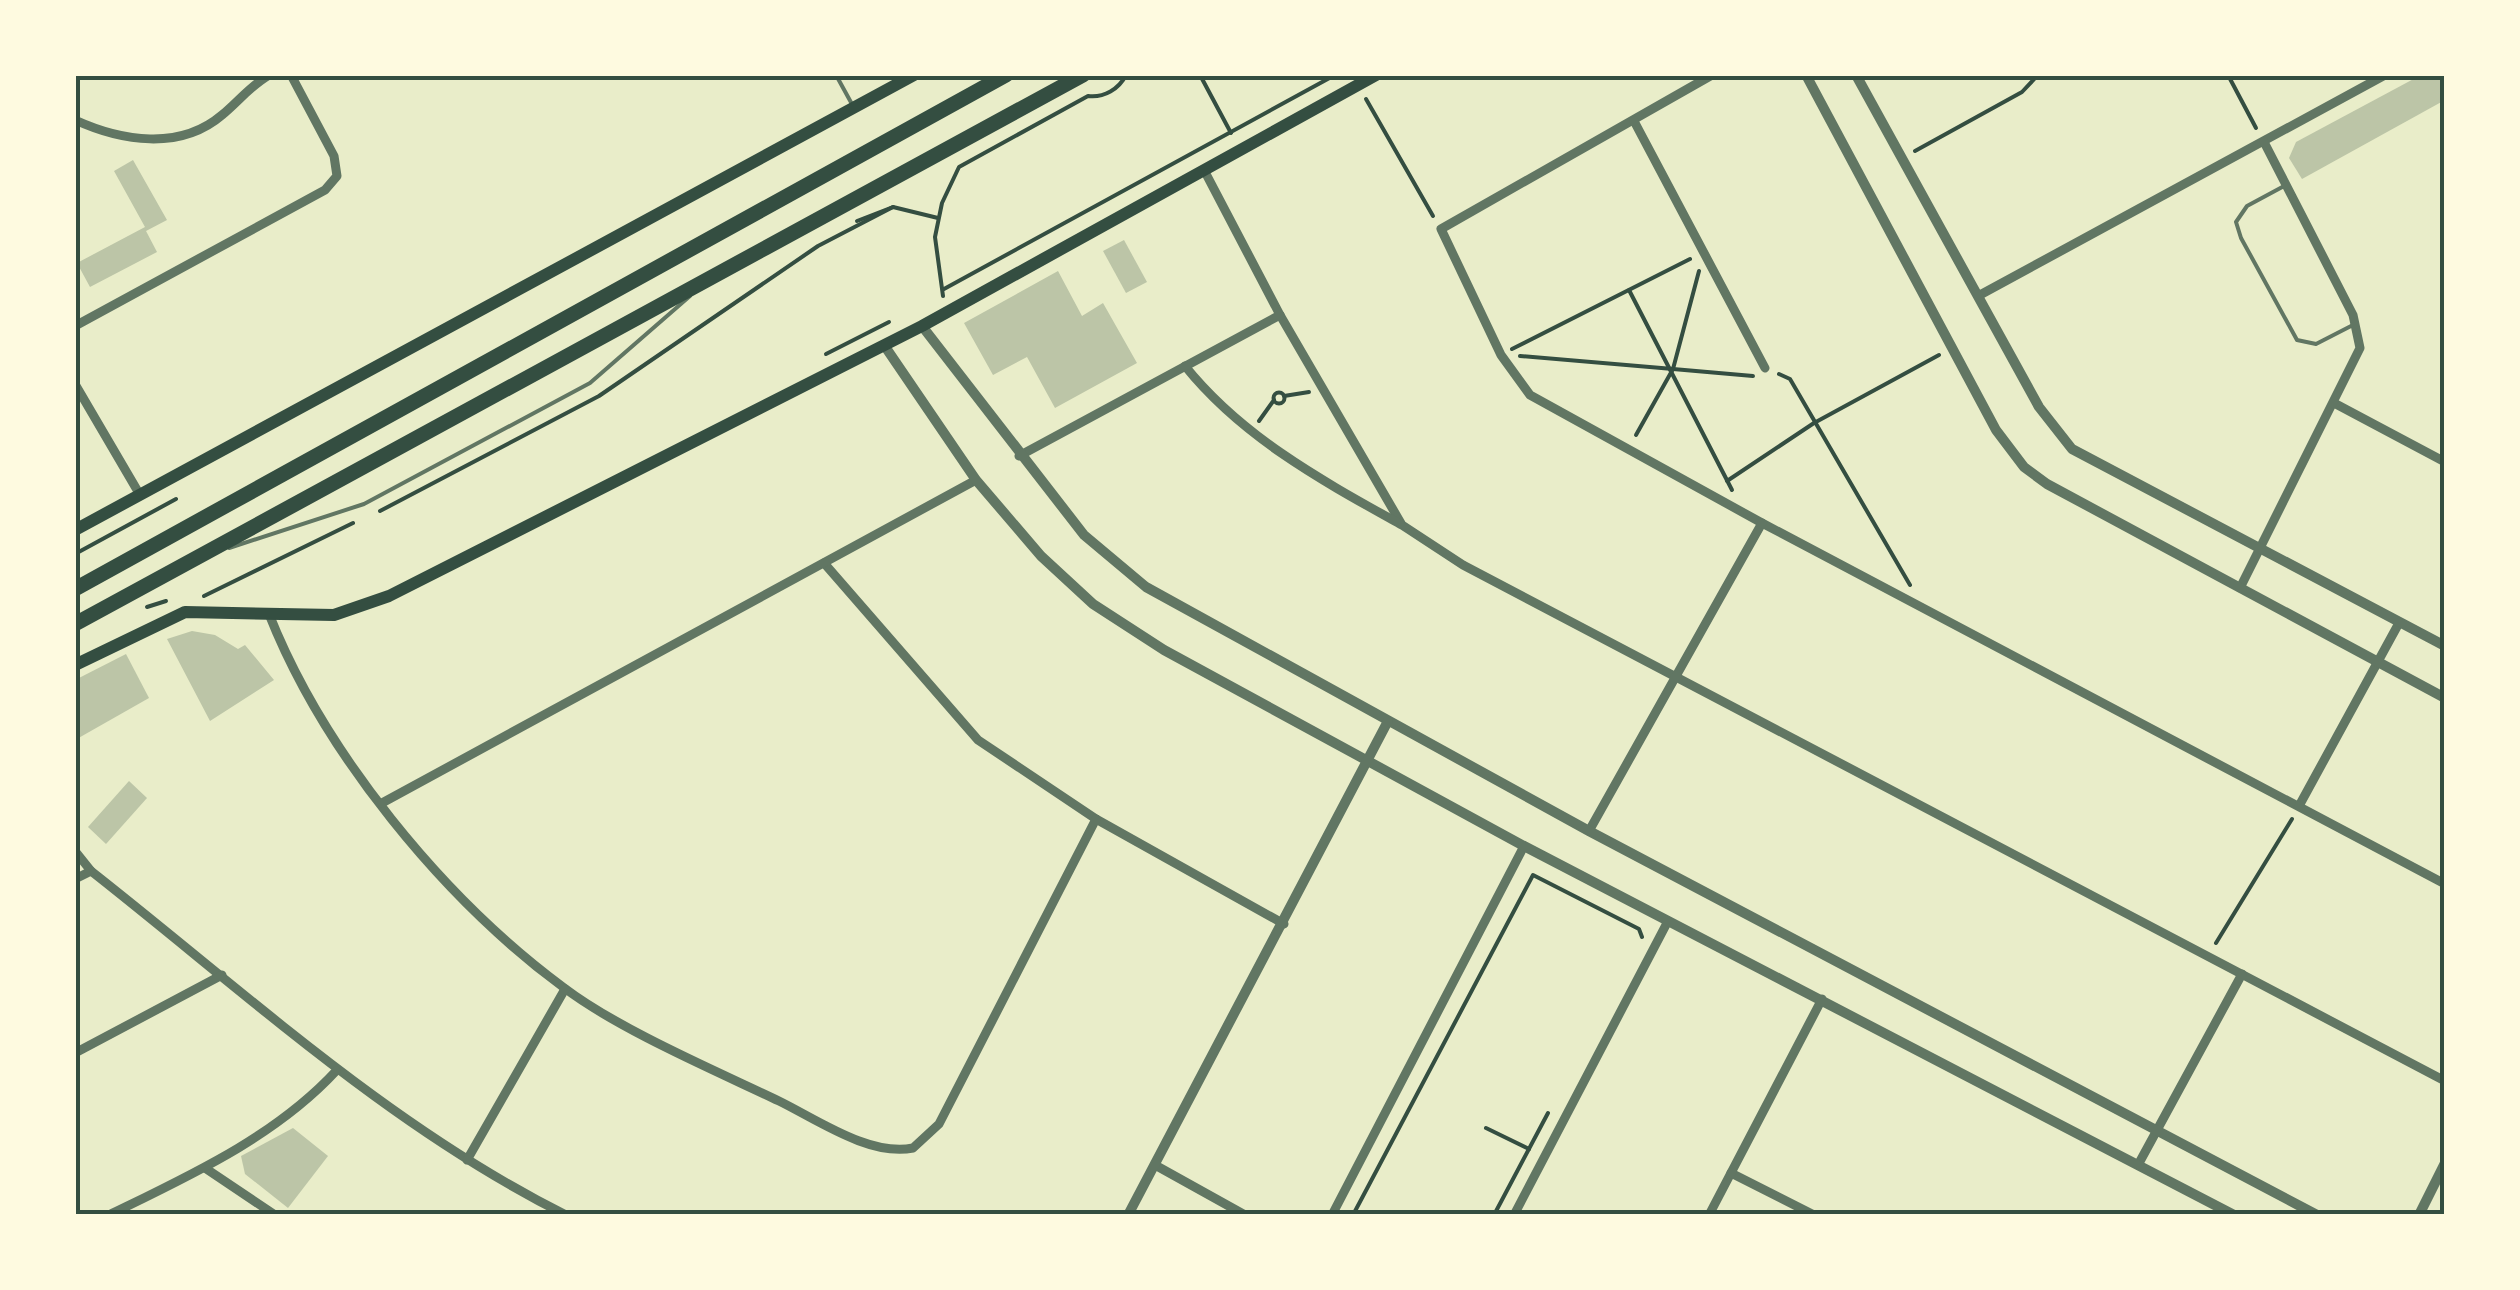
<svg xmlns="http://www.w3.org/2000/svg" width="2520" height="1290" font-family="'Sofia Sans Condensed',sans-serif">
	<style>
		.building { fill: #bcc5a7 }
		.lines { fill: none; stroke-linecap: round; stroke-linejoin: round }
		.path { stroke: #344e41; stroke-width: 4 }
		.service { stroke: #617663; stroke-width: 4 }
		.minor { stroke: #617663; stroke-width: 9 }
		.tertiary { stroke: #617663; stroke-width: 10 }
		.secondary { stroke: #344e41; stroke-width: 12 }
		.motorway { stroke: #344e41; stroke-width: 15 }
		.neatline { fill: none; stroke: #344e41; stroke-width: 4 }
	</style>
	<rect width="100%" height="100%" fill="#e9edc9"/>
	<g class="building">
		<path d="M2421 75H2445V100L2302 179 2289 158 2296 142Z"/>
		<path d="M133 160 167 220 146 231 157 252 90 287 77 263 145 227 114 171Z"/>
		<path d="M1124 240 1147 282 1126 293 1103 251Z"/>
		<path d="M1058 271 1082 316 1103 303 1137 363 1055 408 1027 357 993 375 964 323Z"/>
		<path d="M192 631 215 635 238 649 245 645 274 680 210 721 167 639Z"/>
		<path d="M126 654 149 698 75 740V680Z"/>
		<path d="M129 781 147 798 106 844 88 827Z"/>
		<path d="M293 1128 328 1156 288 1208 245 1174 241 1156Z"/>
	</g>
	<g class="lines">
		<g class="path">
			<path d="M1200 75 1231 133"/>
			<path d="M2228 75 2256 128"/>
			<path d="M1366 99 1433 216"/>
			<path d="M1915 151 2022 92 2038 75"/>
			<path d="M857 221 893 207 938 218"/>
			<path d="M944 289 1335 75"/>
			<path d="M1629 290 1732 490"/>
			<path d="M943 296 935 237 942 203 959 167 1088 96C1104 98 1119 89 1126 75"/>
			<path d="M1512 349 1690 259"/>
			<path d="M826 354 889 322"/>
			<path d="M1520 356 1673 369 1699 271"/>
			<path d="M1673 369 1753 376"/>
			<path d="M1779 374 1790 379 1910 585"/>
			<circle cx="1279" cy="398" r="5.5"/>
			<path d="M1284 396 1309 392"/>
			<path d="M1259 421 1274 400"/>
			<path d="M1636 435 1673 369"/>
			<path d="M1727 481 1814 423 1939 355"/>
			<path d="M380 511 599 396 818 246 893 207"/>
			<path d="M75 554 176 499"/>
			<path d="M204 596 353 523"/>
			<path d="M147 607 166 601"/>
			<path d="M2216 943 2292 819"/>
			<path d="M1486 1128 1529 1149"/>
			<path d="M1353 1215 1533 875 1639 929 1642 937"/>
			<path d="M1494 1215 1548 1113"/>
		</g>
		<g class="service">
			<path d="M836 75 853 106"/>
			<path d="M2286 185 2247 206 2236 222 2241 238 2297 340 2316 344 2353 325"/>
			<path d="M229 548 364 504 590 383 690 296"/>
		</g>
		<g class="minor">
			<path d="M1712 75 1441 229 1501 355 1530 395 1762 523 2445 884"/>
			<path d="M75 120C121 141 180 151 222 115 239 101 250 86 269 75"/>
			<path d="M1634 121 1765 368"/>
			<path d="M1204 170 1280 315 1402 525 1463 565 2445 1081"/>
			<path d="M1978 296 2385 75"/>
			<path d="M75 326 325 190 337 176 334 156 291 75"/>
			<path d="M1185 366C1242 437 1321 480 1400 524"/>
			<path d="M75 384 140 495"/>
			<path d="M2334 403 2445 462"/>
			<path d="M1019 456 1280 315"/>
			<path d="M824 563 978 740 1096 819 1284 924"/>
			<path d="M2240 588 2360 348 2353 315 2264 142"/>
			<path d="M269 614C324 753 443 898 563 987 618 1029 714 1070 779 1101 816 1119 870 1157 913 1148L939 1124 1096 819"/>
			<path d="M382 803 976 480"/>
			<path d="M2299 806 2399 623"/>
			<path d="M1589 831 1762 523"/>
			<path d="M75 851 91 871C245 992 390 1127 566 1215"/>
			<path d="M75 879 91 871"/>
			<path d="M75 1053 222 975"/>
			<path d="M467 1160 565 989"/>
			<path d="M1155 1165 1245 1215"/>
			<path d="M2138 1165 2242 974"/>
			<path d="M205 1168 275 1215"/>
			<path d="M1731 1173 1814 1215"/>
			<path d="M109 1215C189 1176 275 1137 336 1071"/>
			<path d="M1332 1215 1524 846"/>
			<path d="M1514 1215 1668 921"/>
			<path d="M1709 1215 1822 999"/>
		</g>
		<g class="tertiary">
			<path d="M1806 75 1996 430 2024 467 2047 484 2445 698"/>
			<path d="M1856 75 2039 407 2072 449 2445 646"/>
			<path d="M922 326 1084 535 1146 587 1589 831 2317 1215"/>
			<path d="M884 345 976 480 1041 556 1093 604 1164 650 1524 846 2234 1215"/>
			<path d="M1128 1215 1388 721"/>
			<path d="M2419 1215 2445 1163"/>
		</g>
		<g class="secondary">
			<path d="M75 530 914 75"/>
			<path d="M75 665 185 612 334 615 389 596 922 326 1376 75"/>
		</g>
		<g class="motorway">
			<path d="M75 589 1006 75"/>
			<path d="M75 624 1083 75"/>
		</g>
	</g>
	<rect width="2520" height="1290" fill="none" stroke="#fefae0" stroke-width="155"/>
	<rect x="78" y="78" width="2364" height="1134" class="neatline"/>
</svg>
